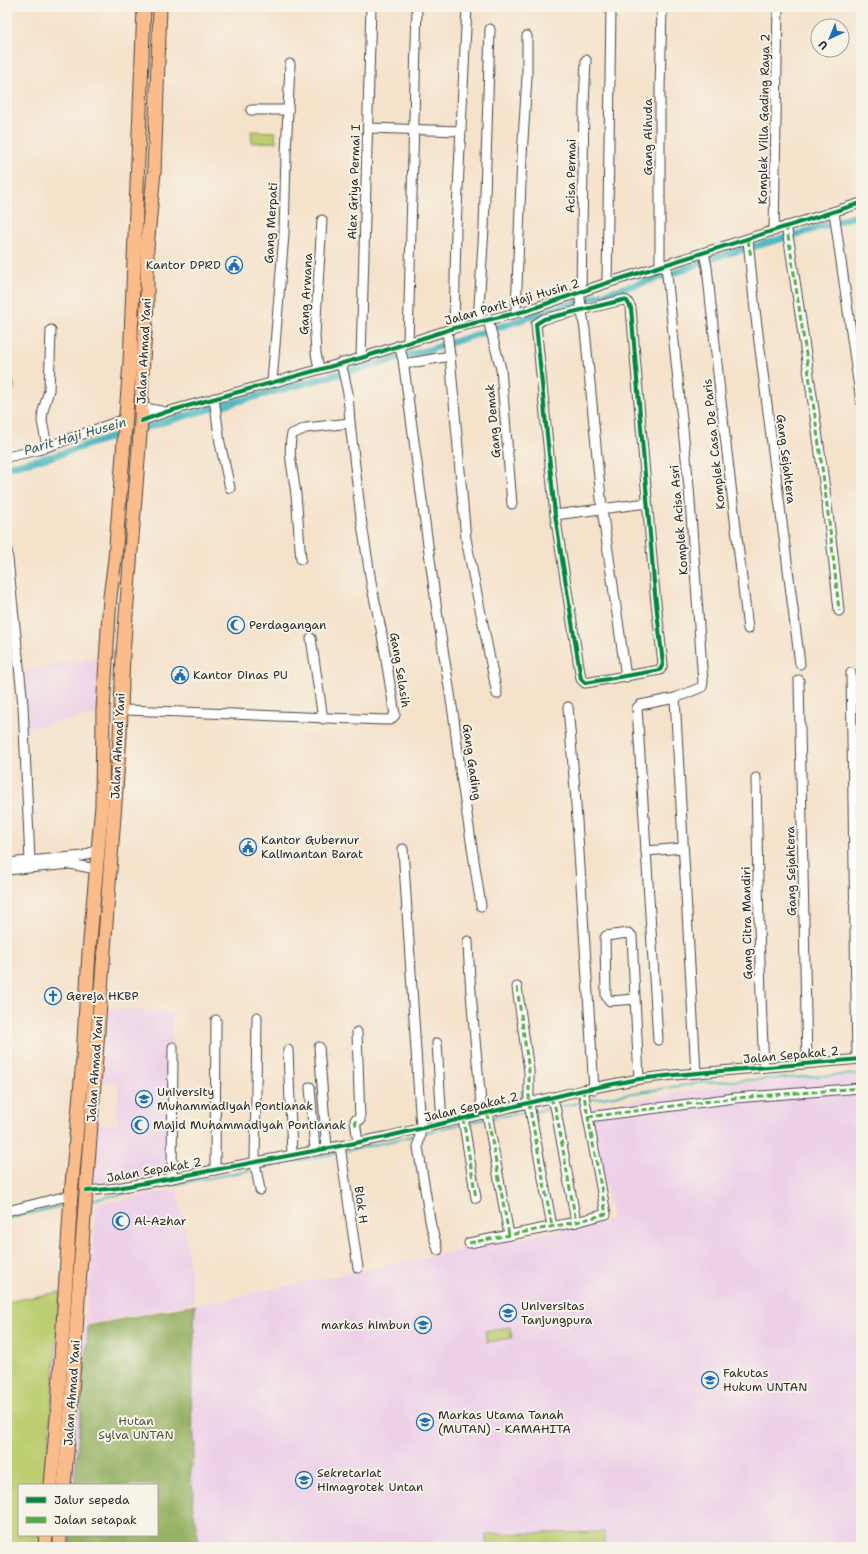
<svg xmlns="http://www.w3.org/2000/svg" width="868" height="1554" font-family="'Shantell Sans',sans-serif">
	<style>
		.built { fill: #edd0e8; fill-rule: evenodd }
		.green { fill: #bcce71; stroke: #747c4e }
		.forest { fill: #95b163; stroke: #606e47 }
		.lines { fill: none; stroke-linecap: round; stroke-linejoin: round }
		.stream { stroke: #43b3bc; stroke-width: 2 }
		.canal { stroke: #43b3bc; stroke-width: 7 }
		.minor-casing { stroke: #494643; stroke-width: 11 }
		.highway-casing { stroke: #494643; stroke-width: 15 }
		.minor { stroke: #fff; stroke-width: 9 }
		.highway { stroke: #fabc8b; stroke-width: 13 }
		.quiet { stroke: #54ab44; stroke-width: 3; stroke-dasharray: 6 3; stroke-linecap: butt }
		.cycleway-casing { stroke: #f7f3e8; stroke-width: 6 }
		.cycleway { stroke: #00873e; stroke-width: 4 }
		.labels { text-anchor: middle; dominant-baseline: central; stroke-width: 4; stroke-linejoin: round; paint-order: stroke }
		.street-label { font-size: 12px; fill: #2b2b2b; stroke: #f7f3e8 }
		.poi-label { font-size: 12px; fill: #2b2b2b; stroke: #f7f3e8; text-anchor: start }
		.park-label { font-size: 12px; fill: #4f543c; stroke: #f7f3e8 }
		.water-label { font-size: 13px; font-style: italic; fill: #335b5e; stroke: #f7f3e8 }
	</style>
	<rect width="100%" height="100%" fill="#f7f3e8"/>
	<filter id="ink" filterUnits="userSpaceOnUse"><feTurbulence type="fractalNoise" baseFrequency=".025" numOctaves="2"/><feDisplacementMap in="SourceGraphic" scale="8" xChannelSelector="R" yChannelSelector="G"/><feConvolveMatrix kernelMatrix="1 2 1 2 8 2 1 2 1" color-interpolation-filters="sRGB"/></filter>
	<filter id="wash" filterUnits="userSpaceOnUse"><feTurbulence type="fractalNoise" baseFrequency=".012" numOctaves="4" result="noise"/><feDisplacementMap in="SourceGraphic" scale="16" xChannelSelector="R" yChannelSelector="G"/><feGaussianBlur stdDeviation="0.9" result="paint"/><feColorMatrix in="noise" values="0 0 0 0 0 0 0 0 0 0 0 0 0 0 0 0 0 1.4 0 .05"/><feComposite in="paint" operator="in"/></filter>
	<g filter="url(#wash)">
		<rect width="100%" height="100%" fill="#f5e2cb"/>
		<g class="built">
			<path d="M101 657 100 714 24 729 21 671Z"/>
			<path d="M107 1008 172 1013 170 1175 93 1186 95 1125 117 1124 118 1083 99 1082Z"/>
			<path d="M861 1076V1547H7V1331L58 1322 83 1327 195 1305 612 1219 591 1107 737 1083ZM19 1485H157V1535H19Z"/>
			<path d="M177 1190 183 1215 194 1302 85 1325 97 1203Z"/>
		</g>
		<g class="green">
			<path d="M251 131 275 132 276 142 252 143Z"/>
			<path d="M60 1292 46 1485H19V1535H42L41 1547H7V1302Z"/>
			<path d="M510 1327 512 1338 487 1342 485 1331Z"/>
			<path d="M604 1532V1547H487V1534Z"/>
		</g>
		<path class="forest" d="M195 1305 191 1412 195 1446 190 1478 194 1494 192 1503 200 1547H69L70 1535H157V1485H74L87 1346 88 1326Z"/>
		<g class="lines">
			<g class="stream">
				<path d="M588 1100 698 1083 861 1074"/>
				<path d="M559 1107 582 1102"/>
				<path d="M533 1112 552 1108"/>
				<path d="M491 1118 529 1112"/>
				<path d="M466 1123 485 1119"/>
				<path d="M423 1133 462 1124"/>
				<path d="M343 1152 417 1135"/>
				<path d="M259 1168 339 1153"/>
				<path d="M90 1200 253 1170"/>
				<path d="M7 1219 66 1205"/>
			</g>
			<path class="canal" d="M7 467 54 456 96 442 202 411 432 349 542 313 677 272 712 258 795 235 861 214"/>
		</g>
	</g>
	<g filter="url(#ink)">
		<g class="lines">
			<g class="minor-casing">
				<g id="minor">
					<path d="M251 110H288"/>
					<path d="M368 128 461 131"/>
					<path d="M834 212 861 402"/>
					<path d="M786 226 790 247C808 368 827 490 839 611"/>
					<path d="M774 231 778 7"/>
					<path d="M748 240 755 310 800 664"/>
					<path d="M704 253 707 267 721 402 748 629"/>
					<path d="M660 267V90L662 7"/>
					<path d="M607 283 611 7"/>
					<path d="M579 293 585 330 602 509 626 677"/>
					<path d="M581 293 584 106 586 60"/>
					<path d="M623 300 627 301 631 308 655 594 663 664 660 670 585 683 581 679 555 515 536 324 544 319Z"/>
					<path d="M516 312 522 156 527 77V36"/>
					<path d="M488 320 501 369 512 504"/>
					<path d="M478 322 484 228 490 29"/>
					<path d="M454 328 456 229 467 7"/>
					<path d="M447 331 450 356 466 539 497 694"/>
					<path d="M408 342 417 7"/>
					<path d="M399 345 403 360 437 611 454 719 460 769 481 906"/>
					<path d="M361 358 371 7"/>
					<path d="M404 364 450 356"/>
					<path d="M319 369 316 353 315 335 322 220"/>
					<path d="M272 382 284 234 286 155 290 64"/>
					<path d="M7 386V384"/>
					<path d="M214 398 220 443 230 488"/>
					<path d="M141 407 165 412"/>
					<path d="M141 421 166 412 361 358 454 328 525 311 607 283 861 203"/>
					<path d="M47 446 42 421 43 411 49 390 51 330"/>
					<path d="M7 457 38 450 125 419"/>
					<path d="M555 515 647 503"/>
					<path d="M7 550 23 705 30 861"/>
					<path d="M301 559C299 538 298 516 296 495 294 475 287 453 292 434L306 428 350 423"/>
					<path d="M311 638 323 719"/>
					<path d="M851 673 857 1059"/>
					<path d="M799 680 807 1063"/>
					<path d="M675 698 696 1073"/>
					<path d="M568 707 575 789 594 1089"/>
					<path d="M120 710C210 712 300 718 390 720L395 715 381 629 372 588 361 518 350 423 348 393 343 371 340 363"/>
					<path d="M756 778C758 874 759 971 764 1067"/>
					<path d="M403 849 421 1128 418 1147 431 1226 438 1250"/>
					<path d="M646 851 683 848"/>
					<path d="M7 863 83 856 98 849"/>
					<path d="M7 870 70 864 96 869"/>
					<path d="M468 941C470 999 477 1056 482 1114"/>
					<path d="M517 987 529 1071V1104L552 1226"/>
					<path d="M635 999 610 1001 606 996 605 938 606 936 628 933 632 936 639 1079"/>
					<path d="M257 1017 255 1163 260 1190"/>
					<path d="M357 1032 360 1120H355L358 1143"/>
					<path d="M658 1040 637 708 640 705 675 698 702 687 703 682 689 487 666 265"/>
					<path d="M437 1043 442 1123"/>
					<path d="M319 1047 327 1149"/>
					<path d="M288 1050 292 1155"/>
					<path d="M310 1087 315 1151"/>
					<path d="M549 1099 554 1103 556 1111 576 1222"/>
					<path d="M487 1113 509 1235"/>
					<path d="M588 1117 735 1098 861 1088"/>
					<path d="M463 1118 476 1198"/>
					<path d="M340 1146 358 1268"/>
					<path d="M215 1170 216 1020"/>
					<path d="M172 1178 173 1047"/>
					<path d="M87 1191 117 1188 172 1178 340 1146 385 1137 583 1090 639 1079 674 1075 861 1059"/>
					<path d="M7 1211 71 1195"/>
					<path d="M469 1243 576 1222 606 1214 583 1090"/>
				</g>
			</g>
			<g class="highway-casing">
				<g id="highway">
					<path d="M51 1485 58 1407 71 1195 83 1059 89 952 102 805 103 710 110 597 115 559 130 362 144 7"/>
					<path d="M64 1485 71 1408 79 1285 120 736 123 654 141 421 142 374 147 304V248L154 172 160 7"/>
					<path d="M45 1547 46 1535"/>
					<path d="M60 1547V1535"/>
				</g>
			</g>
			<use href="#minor" class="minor"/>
			<use href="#highway" class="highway"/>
			<g class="quiet">
				<path d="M786 226 790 247C808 368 827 490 839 611"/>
				<path d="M748 240 751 257"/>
				<path d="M517 987 529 1071V1104L552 1226"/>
				<path d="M549 1099 554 1103 556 1111 576 1222"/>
				<path d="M487 1113 509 1235"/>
				<path d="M588 1117 735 1098 861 1088"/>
				<path d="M463 1118 476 1198"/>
				<path d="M355 1120 356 1126"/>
				<path d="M469 1243 576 1222 606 1214 583 1090"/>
			</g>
			<g class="cycleway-casing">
				<g id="cycleway">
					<path d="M623 300 627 301 631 308 655 594 663 664 660 670 585 683 581 679 555 515 536 324 544 319Z"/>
					<path d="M141 421 166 412 361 358 454 328 525 311 607 283 861 203"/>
					<path d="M87 1191 117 1188 172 1178 340 1146 385 1137 583 1090 639 1079 674 1075 861 1059"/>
				</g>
			</g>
			<use href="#cycleway" class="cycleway"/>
		</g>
	</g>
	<defs>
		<g id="civic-ring" transform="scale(0.9)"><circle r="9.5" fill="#f7f3e8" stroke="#1f6fb2" stroke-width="1.5"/><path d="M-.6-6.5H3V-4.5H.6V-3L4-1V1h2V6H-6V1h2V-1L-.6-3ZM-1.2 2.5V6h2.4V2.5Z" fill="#1f6fb2"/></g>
		<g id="mosque-ring" transform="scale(0.9)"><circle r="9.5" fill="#f7f3e8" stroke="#1f6fb2" stroke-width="1.5"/><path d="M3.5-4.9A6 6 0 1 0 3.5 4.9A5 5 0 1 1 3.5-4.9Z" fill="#1f6fb2"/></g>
		<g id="church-ring" transform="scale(0.9)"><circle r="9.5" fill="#f7f3e8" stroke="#1f6fb2" stroke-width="1.5"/><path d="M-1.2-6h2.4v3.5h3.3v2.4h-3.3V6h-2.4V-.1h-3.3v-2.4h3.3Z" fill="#1f6fb2"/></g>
		<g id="university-ring" transform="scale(0.9)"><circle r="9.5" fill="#f7f3e8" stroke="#1f6fb2" stroke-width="1.5"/><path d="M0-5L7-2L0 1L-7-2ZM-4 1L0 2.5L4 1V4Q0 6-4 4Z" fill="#1f6fb2"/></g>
	</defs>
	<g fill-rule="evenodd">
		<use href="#civic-ring" x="234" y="265"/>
		<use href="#mosque-ring" x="236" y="625"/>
		<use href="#civic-ring" x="180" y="675"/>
		<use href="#civic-ring" x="248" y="847"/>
		<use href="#church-ring" x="53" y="996"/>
		<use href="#university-ring" x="144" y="1099"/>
		<use href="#mosque-ring" x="140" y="1125"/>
		<use href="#mosque-ring" x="121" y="1221"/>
		<use href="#university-ring" x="508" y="1313"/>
		<use href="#university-ring" x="423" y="1325"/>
		<use href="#university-ring" x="710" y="1380"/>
		<use href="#university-ring" x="425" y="1422"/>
		<use href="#university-ring" x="304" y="1480"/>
	</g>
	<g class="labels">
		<g class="street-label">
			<text transform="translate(764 119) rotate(-89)">Komplek Villa Gading Raya 2</text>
			<text transform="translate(648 137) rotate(-90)">Gang Alhuda</text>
			<text transform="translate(571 176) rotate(-89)">Acisa Permai</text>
			<text transform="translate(354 182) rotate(-88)">Alex Griya Permai I</text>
			<text transform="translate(271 223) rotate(-87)">Gang Merpati</text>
			<text transform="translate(306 294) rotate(-87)">Gang Arwana</text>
			<text transform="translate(512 302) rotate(-16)">Jalan Parit Haji Husin 2</text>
			<text transform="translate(144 351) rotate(-87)">Jalan Ahmad Yani</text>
			<text transform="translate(493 421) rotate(-95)">Gang Demak</text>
			<text transform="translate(714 444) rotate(-96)">Komplek Casa De Paris</text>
			<text transform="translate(786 459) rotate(83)">Gang Sejahtera</text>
			<text transform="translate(679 520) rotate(-95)">Komplek Acisa Asri</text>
			<text transform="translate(400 670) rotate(81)">Gang Selasih</text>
			<text transform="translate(118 746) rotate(-87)">Jalan Ahmad Yani</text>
			<text transform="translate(472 762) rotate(82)">Gang Gading</text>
			<text transform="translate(791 871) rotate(-91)">Gang Sejahtera</text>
			<text transform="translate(747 923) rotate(-91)">Gang Citra Mandiri</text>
			<text transform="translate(791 1055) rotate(-5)">Jalan Sepakat 2</text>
			<text transform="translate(95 1069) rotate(-86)">Jalan Ahmad Yani</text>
			<text transform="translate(471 1107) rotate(-13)">Jalan Sepakat 2</text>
			<text transform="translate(154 1170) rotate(-10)">Jalan Sepakat 2</text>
			<text transform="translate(361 1205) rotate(82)">Blok H</text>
			<text transform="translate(72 1393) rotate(-86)">Jalan Ahmad Yani</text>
		</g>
		<g class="poi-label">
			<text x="221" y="265" text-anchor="end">Kantor DPRD</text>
			<text x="249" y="625">Perdagangan</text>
			<text x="193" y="675">Kantor Dinas PU</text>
			<text x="261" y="840">Kantor Gubernur<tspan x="261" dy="14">Kalimantan Barat</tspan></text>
			<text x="66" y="996">Gereja HKBP</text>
			<text x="157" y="1092">University<tspan x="157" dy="14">Muhammadiyah Pontianak</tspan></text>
			<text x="153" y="1125">Majid Muhammadiyah Pontianak</text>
			<text x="134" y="1221">Al-Azhar</text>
			<text x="521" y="1306">Universitas<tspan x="521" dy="14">Tanjungpura</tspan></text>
			<text x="410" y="1325" text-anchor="end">markas himbun</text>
			<text x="723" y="1373">Fakutas<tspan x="723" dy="14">Hukum UNTAN</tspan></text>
			<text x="438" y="1415">Markas Utama Tanah<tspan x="438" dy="14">(MUTAN) - KAMAHITA</tspan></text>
			<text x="317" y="1473">Sekretariat<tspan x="317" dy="14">Himagrotek Untan</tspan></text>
		</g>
		<g class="park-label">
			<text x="136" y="1421">Hutan<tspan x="136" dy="14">Sylva UNTAN</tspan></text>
		</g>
		<g class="water-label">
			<text transform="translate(75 436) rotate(-16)">Parit Haji Husein</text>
		</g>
	</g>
	<rect width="868" height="1554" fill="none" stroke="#f7f3e8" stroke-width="24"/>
	<rect x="18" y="1484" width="140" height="52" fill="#f7f3e8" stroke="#a5a39c"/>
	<rect x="26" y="1497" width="20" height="6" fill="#00873e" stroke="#a5a39c"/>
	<text x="54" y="1504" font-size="12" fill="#2b2b2b">Jalur sepeda</text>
	<rect x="26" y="1517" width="20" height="6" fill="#54ab44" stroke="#a5a39c"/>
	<text x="54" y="1524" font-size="12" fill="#2b2b2b">Jalan setapak</text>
	<g transform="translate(830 38) rotate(224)"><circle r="19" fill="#f7f3e8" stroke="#a5a39c"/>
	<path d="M0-3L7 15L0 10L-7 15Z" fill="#1f6fb2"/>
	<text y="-6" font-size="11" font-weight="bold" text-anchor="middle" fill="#2b2b2b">U</text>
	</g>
</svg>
